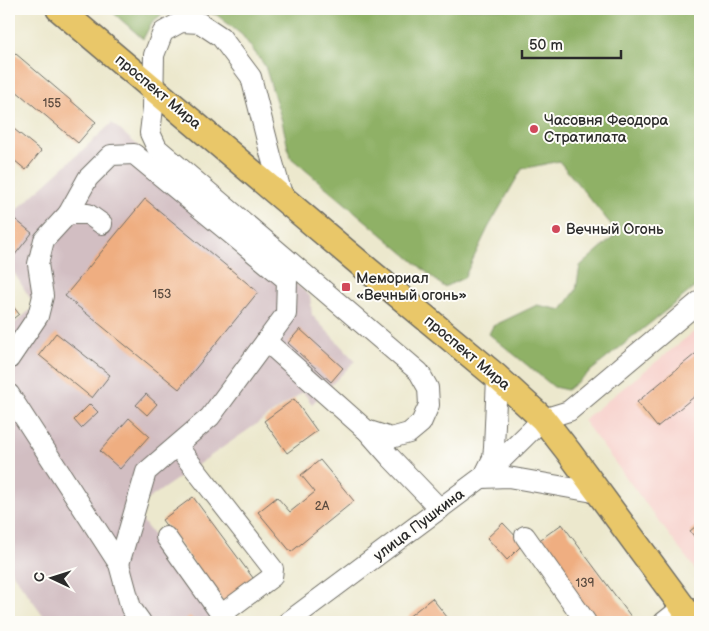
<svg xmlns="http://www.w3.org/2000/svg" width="709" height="631" font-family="'Balsamiq Sans',sans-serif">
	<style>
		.built { fill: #f7d0cb }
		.industrial { fill: #d2bec2 }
		.forest { fill: #8fb166; stroke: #5d6e48 }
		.building { fill: #efae81 }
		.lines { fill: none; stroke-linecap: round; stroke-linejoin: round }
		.minor-casing { stroke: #6f6d64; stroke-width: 22 }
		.major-casing { stroke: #6f6d64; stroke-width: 28 }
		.minor { stroke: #fff; stroke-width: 20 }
		.major { stroke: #e9c769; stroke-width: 25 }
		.poi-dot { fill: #d1495b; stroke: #fdfcf7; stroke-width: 2 }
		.labels { text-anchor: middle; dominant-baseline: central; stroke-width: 4; stroke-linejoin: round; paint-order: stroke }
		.number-label { font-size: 12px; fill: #5c4c40 }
		.street-label { font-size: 15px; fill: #2b2b2b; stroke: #fdfcf7 }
		.poi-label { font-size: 15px; fill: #2b2b2b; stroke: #fdfcf7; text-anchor: start }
	</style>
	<rect width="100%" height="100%" fill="#fdfcf7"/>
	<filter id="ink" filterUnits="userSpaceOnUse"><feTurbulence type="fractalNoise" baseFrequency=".02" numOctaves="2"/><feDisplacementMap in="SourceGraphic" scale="10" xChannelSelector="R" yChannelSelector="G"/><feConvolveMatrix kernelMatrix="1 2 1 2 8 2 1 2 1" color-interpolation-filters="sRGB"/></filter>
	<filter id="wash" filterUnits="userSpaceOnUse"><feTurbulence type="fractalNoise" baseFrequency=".0096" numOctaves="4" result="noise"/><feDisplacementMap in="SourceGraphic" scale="20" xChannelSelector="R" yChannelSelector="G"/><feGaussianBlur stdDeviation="1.12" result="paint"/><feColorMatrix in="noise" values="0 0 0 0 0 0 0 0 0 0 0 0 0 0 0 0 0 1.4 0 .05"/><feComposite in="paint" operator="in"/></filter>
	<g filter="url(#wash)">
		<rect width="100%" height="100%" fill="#ece8cd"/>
		<path class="built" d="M700 327V576L583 420Z"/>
		<path class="industrial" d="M112 123 310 296 312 315 355 361 312 404 303 392 141 504 138 515 219 622H48L9 568V328L35 306 9 265V217Z"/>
		<g class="forest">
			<path d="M109 9H189L168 10 152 22 143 39Z"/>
			<path d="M194 9H700V283L567 390 554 387 489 334 493 326 537 305 562 310 576 290 580 266 618 233 559 161 522 169 488 228 464 278 444 287 290 157 282 121 265 66 242 35 217 15Z"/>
		</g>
		<g id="blocks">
			<g class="building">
				<path d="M9 48 96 122 78 143 9 85Z"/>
				<path d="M9 125 41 151 26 170 9 156Z"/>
				<path d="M145 199 258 292 179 389 65 296Z"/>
				<path d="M11 216 32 233 14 256 9 252V218Z"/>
				<path d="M9 301 19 314 9 322Z"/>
				<path d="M300 329 343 368 331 382 288 343Z"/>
				<path d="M56 333 110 375 92 398 39 355Z"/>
				<path d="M700 350V392L657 427 637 402Z"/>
				<path d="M146 394 157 404 147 415 136 405Z"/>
				<path d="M294 399 317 431 287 453 264 421Z"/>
				<path d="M90 404 98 412 81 428 74 420Z"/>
				<path d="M129 418 149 436 120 469 100 451Z"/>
				<path d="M320 460 354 501 291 552 258 512 277 497 290 512 315 492 301 475Z"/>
				<path d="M193 497 259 586 228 609 162 520Z"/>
				<path d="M503 523 523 544 507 560 487 538Z"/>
				<path d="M700 523V544L690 531Z"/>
				<path d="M562 524 635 622H593L534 544Z"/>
				<path d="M432 598 451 622H402Z"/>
				<path d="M190 616 195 622H181Z"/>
			</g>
		</g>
	</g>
	<g filter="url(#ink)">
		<use href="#blocks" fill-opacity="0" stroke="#6f6d64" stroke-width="1"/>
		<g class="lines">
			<g class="minor-casing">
				<g id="minor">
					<path d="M68 214 88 178 111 155 134 154 287 280 286 314 210 417 146 472 119 564"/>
					<path d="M266 341 366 430 391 438 409 433 421 423 429 405 428 388 419 372 157 148 150 133 153 108 154 55 163 32 181 22 200 23 221 37 251 77 271 156 283 198"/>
					<path d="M9 359 38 316 43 296 38 264 44 240 68 214H88L102 224"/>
					<path d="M9 394 119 564 131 608 141 622"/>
					<path d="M368 432 390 457 440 509"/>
					<path d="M486 472 493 458 494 448 497 377"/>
					<path d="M482 478 508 477 599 493"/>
					<path d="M525 536 586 622"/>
					<path d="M166 537 218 610 226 611 272 577 273 569 177 446"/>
					<path d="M288 622 489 472 543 419 569 411 700 301"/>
					<path d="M664 622 683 607"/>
				</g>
			</g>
			<g class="major-casing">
				<path id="major" d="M59 9 363 266 497 377 543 419 568 451 694 622"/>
			</g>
			<use href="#minor" class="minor"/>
			<use href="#major" class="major"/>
		</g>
	</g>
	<g class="poi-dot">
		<circle cx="534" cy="129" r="5"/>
		<circle cx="556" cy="229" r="5"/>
		<rect x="341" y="282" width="10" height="10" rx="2.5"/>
	</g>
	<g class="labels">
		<g class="number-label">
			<text x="52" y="103">155</text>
			<text x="162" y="294">153</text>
			<text x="322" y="506">2А</text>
			<text x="585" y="583">139</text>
		</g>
		<g class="street-label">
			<text transform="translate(158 92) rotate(40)">проспект Мира</text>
			<text transform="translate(467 353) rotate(40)">проспект Мира</text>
			<text transform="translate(419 525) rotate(-37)">улица Пушкина</text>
		</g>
		<g class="poi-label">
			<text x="544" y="120">Часовня Феодора<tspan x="544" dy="17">Стратилата</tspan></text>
			<text x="566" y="229">Вечный Огонь</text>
			<text x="356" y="278">Мемориал<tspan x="356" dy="17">«Вечный огонь»</tspan></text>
		</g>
	</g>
	<rect width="709" height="631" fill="none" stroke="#fdfcf7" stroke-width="30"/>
	<g transform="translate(52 578) rotate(274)" stroke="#fdfcf7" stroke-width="4" paint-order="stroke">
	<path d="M0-4L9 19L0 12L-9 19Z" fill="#2b2b2b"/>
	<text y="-8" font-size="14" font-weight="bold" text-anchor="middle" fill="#2b2b2b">С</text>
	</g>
	<path d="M522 50v8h99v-8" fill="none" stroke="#2b2b2b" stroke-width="2.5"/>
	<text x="529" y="50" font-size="15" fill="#2b2b2b" stroke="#fdfcf7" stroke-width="4" paint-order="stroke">50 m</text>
</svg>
